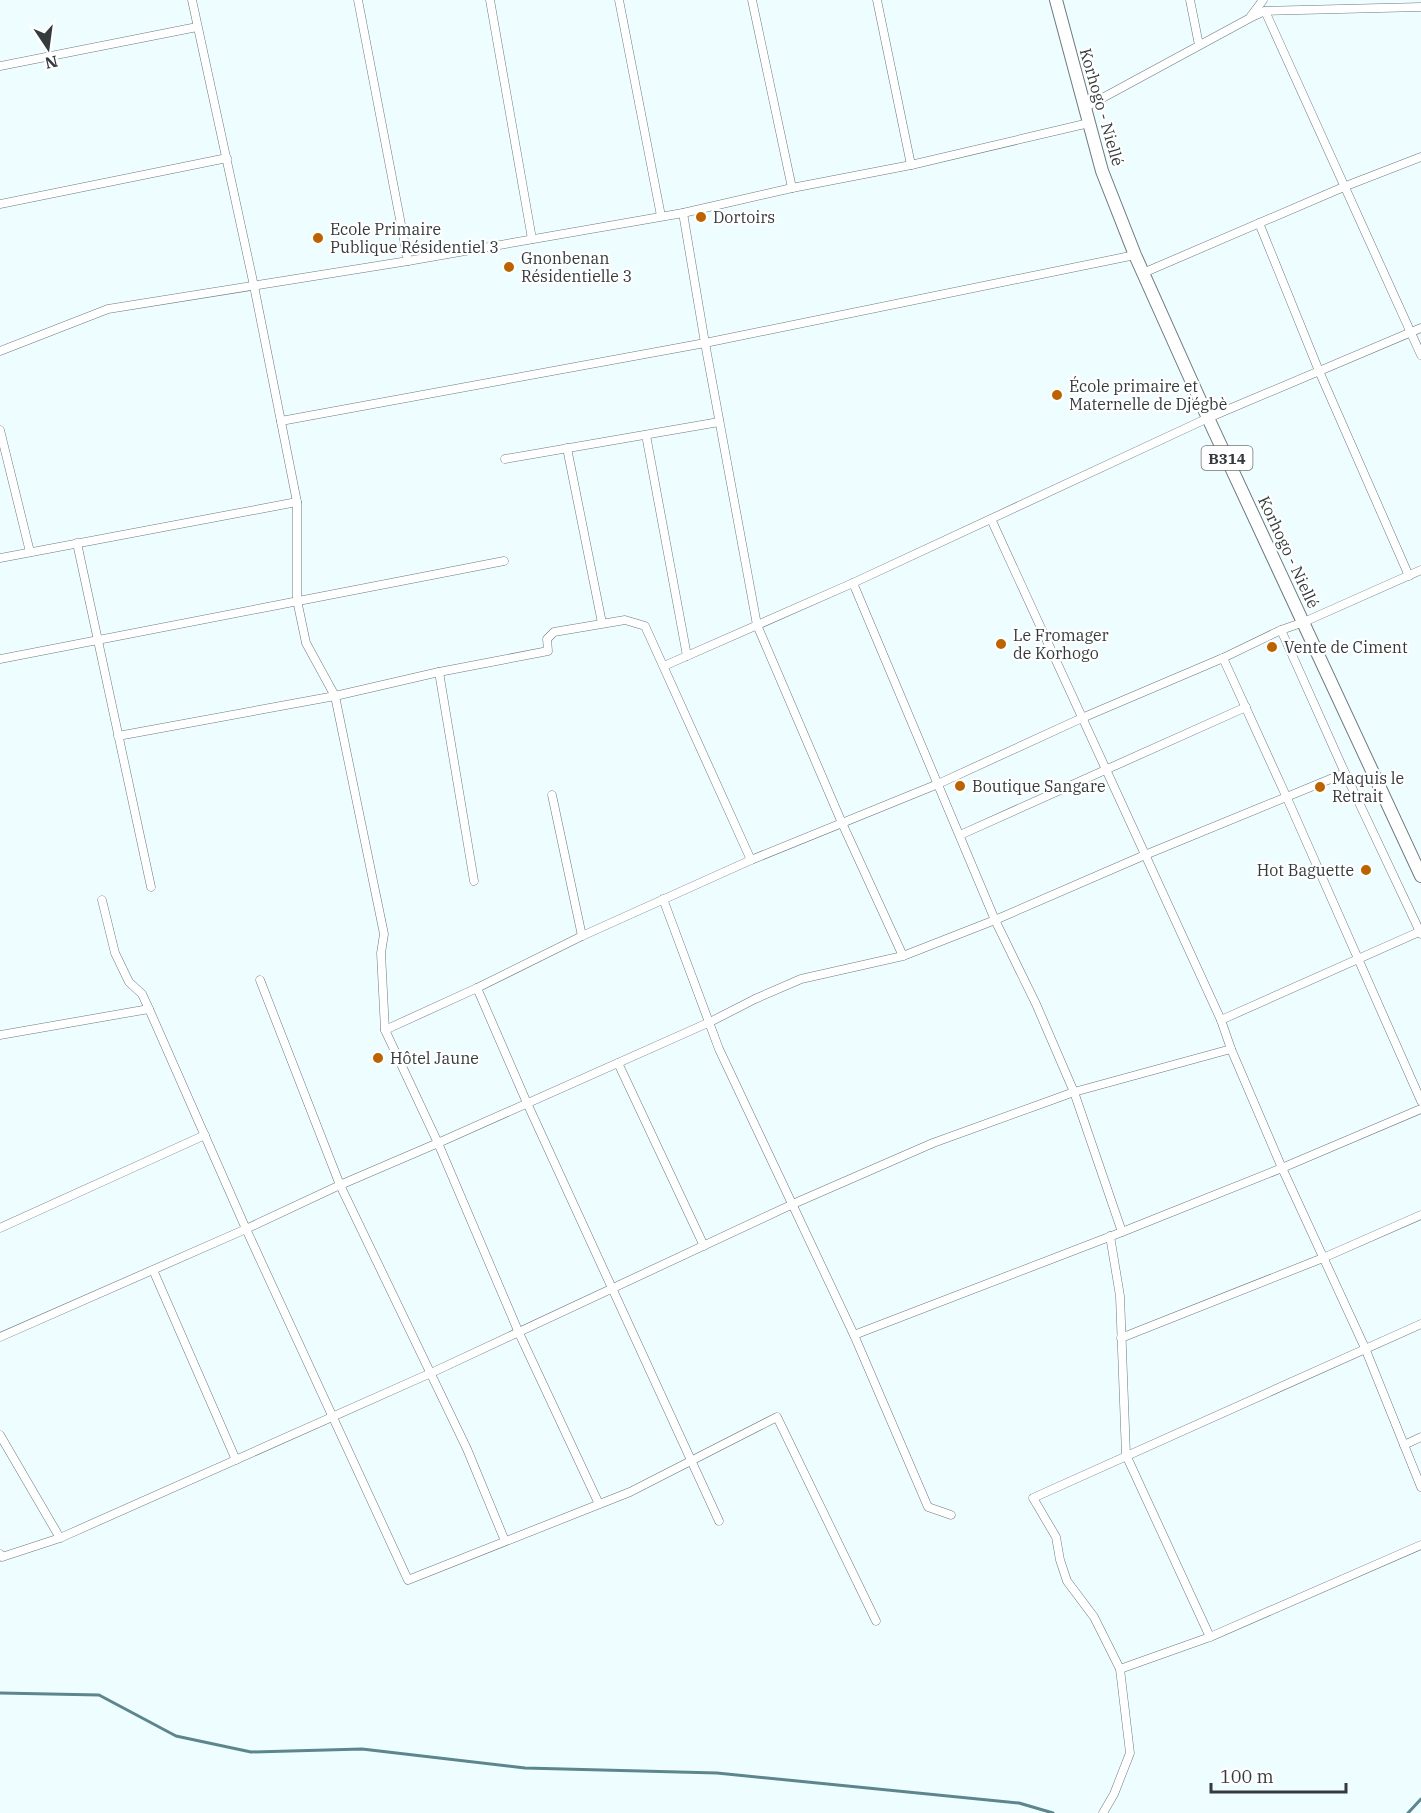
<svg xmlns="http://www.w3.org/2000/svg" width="1421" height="1813" font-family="'IBM Plex Serif',serif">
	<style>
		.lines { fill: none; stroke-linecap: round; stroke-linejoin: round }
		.stream { stroke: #5c868c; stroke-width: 3 }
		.minor-casing { stroke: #6d7a7b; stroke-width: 9 }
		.primary-casing { stroke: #6d7a7b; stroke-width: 14 }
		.minor { stroke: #fff; stroke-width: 8 }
		.primary { stroke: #fff; stroke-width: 12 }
		.poi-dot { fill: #bc6300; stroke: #fff; stroke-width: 2 }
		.labels { text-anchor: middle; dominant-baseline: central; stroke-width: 4.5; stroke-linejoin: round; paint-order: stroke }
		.shield { fill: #fff; stroke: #727676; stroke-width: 1.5 }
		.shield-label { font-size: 15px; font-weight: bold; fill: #353b3c }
		.street-label { font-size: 16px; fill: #353b3c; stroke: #fff }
		.poi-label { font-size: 16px; fill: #353b3c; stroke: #fff; text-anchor: start }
	</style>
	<rect width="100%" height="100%" fill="#eefdff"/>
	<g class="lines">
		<g class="stream">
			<path d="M0 1693 99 1695 176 1736 251 1752 362 1749 525 1768 717 1773 1019 1803 1053 1813"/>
			<path d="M1408 1813 1421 1799"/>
		</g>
		<g class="minor-casing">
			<g id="minor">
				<path d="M192 0 254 286 297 502V600L306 643 335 696 384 934 381 953 385 1030 438 1143 519 1333 599 1504"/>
				<path d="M358 0 408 261"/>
				<path d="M490 0 532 239"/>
				<path d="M619 0 661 216"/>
				<path d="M752 0 792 188"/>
				<path d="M877 0 911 165"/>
				<path d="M1190 0 1199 45"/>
				<path d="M1265 11 1421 355"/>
				<path d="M1251 16 1263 0"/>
				<path d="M0 66 197 27"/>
				<path d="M1084 108 1250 18 1265 11 1421 7"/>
				<path d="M0 204 227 158"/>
				<path d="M683 213 705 343 757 625 842 823 903 956"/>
				<path d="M1259 223 1319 371 1409 576"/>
				<path d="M1143 273 1346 186 1421 157"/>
				<path d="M0 351 108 309 408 261 683 213 792 188 911 165 1089 123"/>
				<path d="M281 421 705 343 1135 255"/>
				<path d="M0 430 30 552"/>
				<path d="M646 435 687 656"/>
				<path d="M567 448 602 623"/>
				<path d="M505 459 719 422"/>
				<path d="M991 519 1221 1020 1231 1049 1282 1168 1365 1348 1421 1487"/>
				<path d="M77 543 151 887"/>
				<path d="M0 558 297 502"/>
				<path d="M853 583 995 920 1036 1004 1074 1092 1122 1232"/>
				<path d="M1281 630 1345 773 1421 934"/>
				<path d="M1223 658 1287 798 1421 1101"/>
				<path d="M0 659 504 561"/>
				<path d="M664 666 853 583 1208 418 1421 328"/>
				<path d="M439 672 474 881"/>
				<path d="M118 736 335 696 439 672 548 651 547 639 554 632 625 620 645 626 751 860"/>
				<path d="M552 795 582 936"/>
				<path d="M960 835 1246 707"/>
				<path d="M663 899 719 1049 854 1335 928 1507 951 1515"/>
				<path d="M102 900 115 953 129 982 142 994 149 1009 246 1229 408 1580 630 1492 777 1417 876 1621"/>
				<path d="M260 980 340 1185 467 1449 505 1541"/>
				<path d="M477 988 527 1103 719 1521"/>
				<path d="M1221 1020 1421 931"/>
				<path d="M385 1030 477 988 582 936 751 860 938 784 1082 718 1223 658 1281 630 1304 622 1421 570"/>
				<path d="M0 1035 149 1009"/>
				<path d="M618 1063 704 1246"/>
				<path d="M0 1228 205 1135"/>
				<path d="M1110 1236 1120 1296 1126 1455 1210 1637"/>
				<path d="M153 1270 236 1460"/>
				<path d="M854 1335 1122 1232 1282 1168 1421 1109"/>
				<path d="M0 1337 246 1229 340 1185 438 1143 710 1022 755 999 801 979 903 956 995 920 1145 855 1345 773"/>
				<path d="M1121 1338 1323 1258 1421 1215"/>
				<path d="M0 1435 60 1538"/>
				<path d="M1404 1445 1421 1437"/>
				<path d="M0 1554 2 1557 60 1538 431 1373 793 1204 933 1143 1074 1092 1231 1049"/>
				<path d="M1120 1669 1210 1637 1421 1545"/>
				<path d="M1103 1813 1114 1794 1130 1753 1120 1669 1094 1617 1067 1581 1060 1560 1056 1537 1033 1498 1421 1324"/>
			</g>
		</g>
		<g class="primary-casing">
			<path id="primary" d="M1056 0 1102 171 1135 255 1208 418 1421 876"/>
		</g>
		<use href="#minor" class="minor"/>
		<use href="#primary" class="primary"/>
	</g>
	<g class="poi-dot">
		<circle cx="701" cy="217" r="6"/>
		<circle cx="318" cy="238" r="6"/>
		<circle cx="509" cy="267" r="6"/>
		<circle cx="1057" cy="395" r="6"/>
		<circle cx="1001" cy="644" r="6"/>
		<circle cx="1272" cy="647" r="6"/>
		<circle cx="960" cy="786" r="6"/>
		<circle cx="1320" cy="787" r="6"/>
		<circle cx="1366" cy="870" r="6"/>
		<circle cx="378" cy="1058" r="6"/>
	</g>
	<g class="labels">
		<rect class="shield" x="1201.5" y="446" width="51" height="24" rx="4.5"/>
		<g class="shield-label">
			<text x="1227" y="458">B314</text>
		</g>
		<g class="street-label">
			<text transform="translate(1102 107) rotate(74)">Korhogo - Niellé</text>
			<text transform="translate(1289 552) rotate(65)">Korhogo - Niellé</text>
		</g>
		<g class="poi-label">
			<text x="713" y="217">Dortoirs</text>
			<text x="330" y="229">Ecole Primaire<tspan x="330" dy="18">Publique Résidentiel 3</tspan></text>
			<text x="521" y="258">Gnonbenan<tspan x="521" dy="18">Résidentielle 3</tspan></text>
			<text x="1069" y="386">École primaire et<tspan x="1069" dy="18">Maternelle de Djégbè</tspan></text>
			<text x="1013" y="635">Le Fromager<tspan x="1013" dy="18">de Korhogo</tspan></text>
			<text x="1284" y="647">Vente de Ciment</text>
			<text x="1332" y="778">Maquis le<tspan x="1332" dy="18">Retrait</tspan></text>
			<text x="972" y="786">Boutique Sangare</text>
			<text x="1354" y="870" text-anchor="end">Hot Baguette</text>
			<text x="390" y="1058">Hôtel Jaune</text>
		</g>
	</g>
	<g transform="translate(48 48) rotate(167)" stroke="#ffffff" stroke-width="4.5" paint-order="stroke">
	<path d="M0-4.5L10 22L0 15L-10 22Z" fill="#353b3c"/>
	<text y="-9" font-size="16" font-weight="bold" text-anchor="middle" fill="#353b3c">N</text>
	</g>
	<path d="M1211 1783v9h135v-9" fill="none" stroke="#353b3c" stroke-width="3"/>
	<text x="1220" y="1783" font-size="18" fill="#353b3c" stroke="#ffffff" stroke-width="4.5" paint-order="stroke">100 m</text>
</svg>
